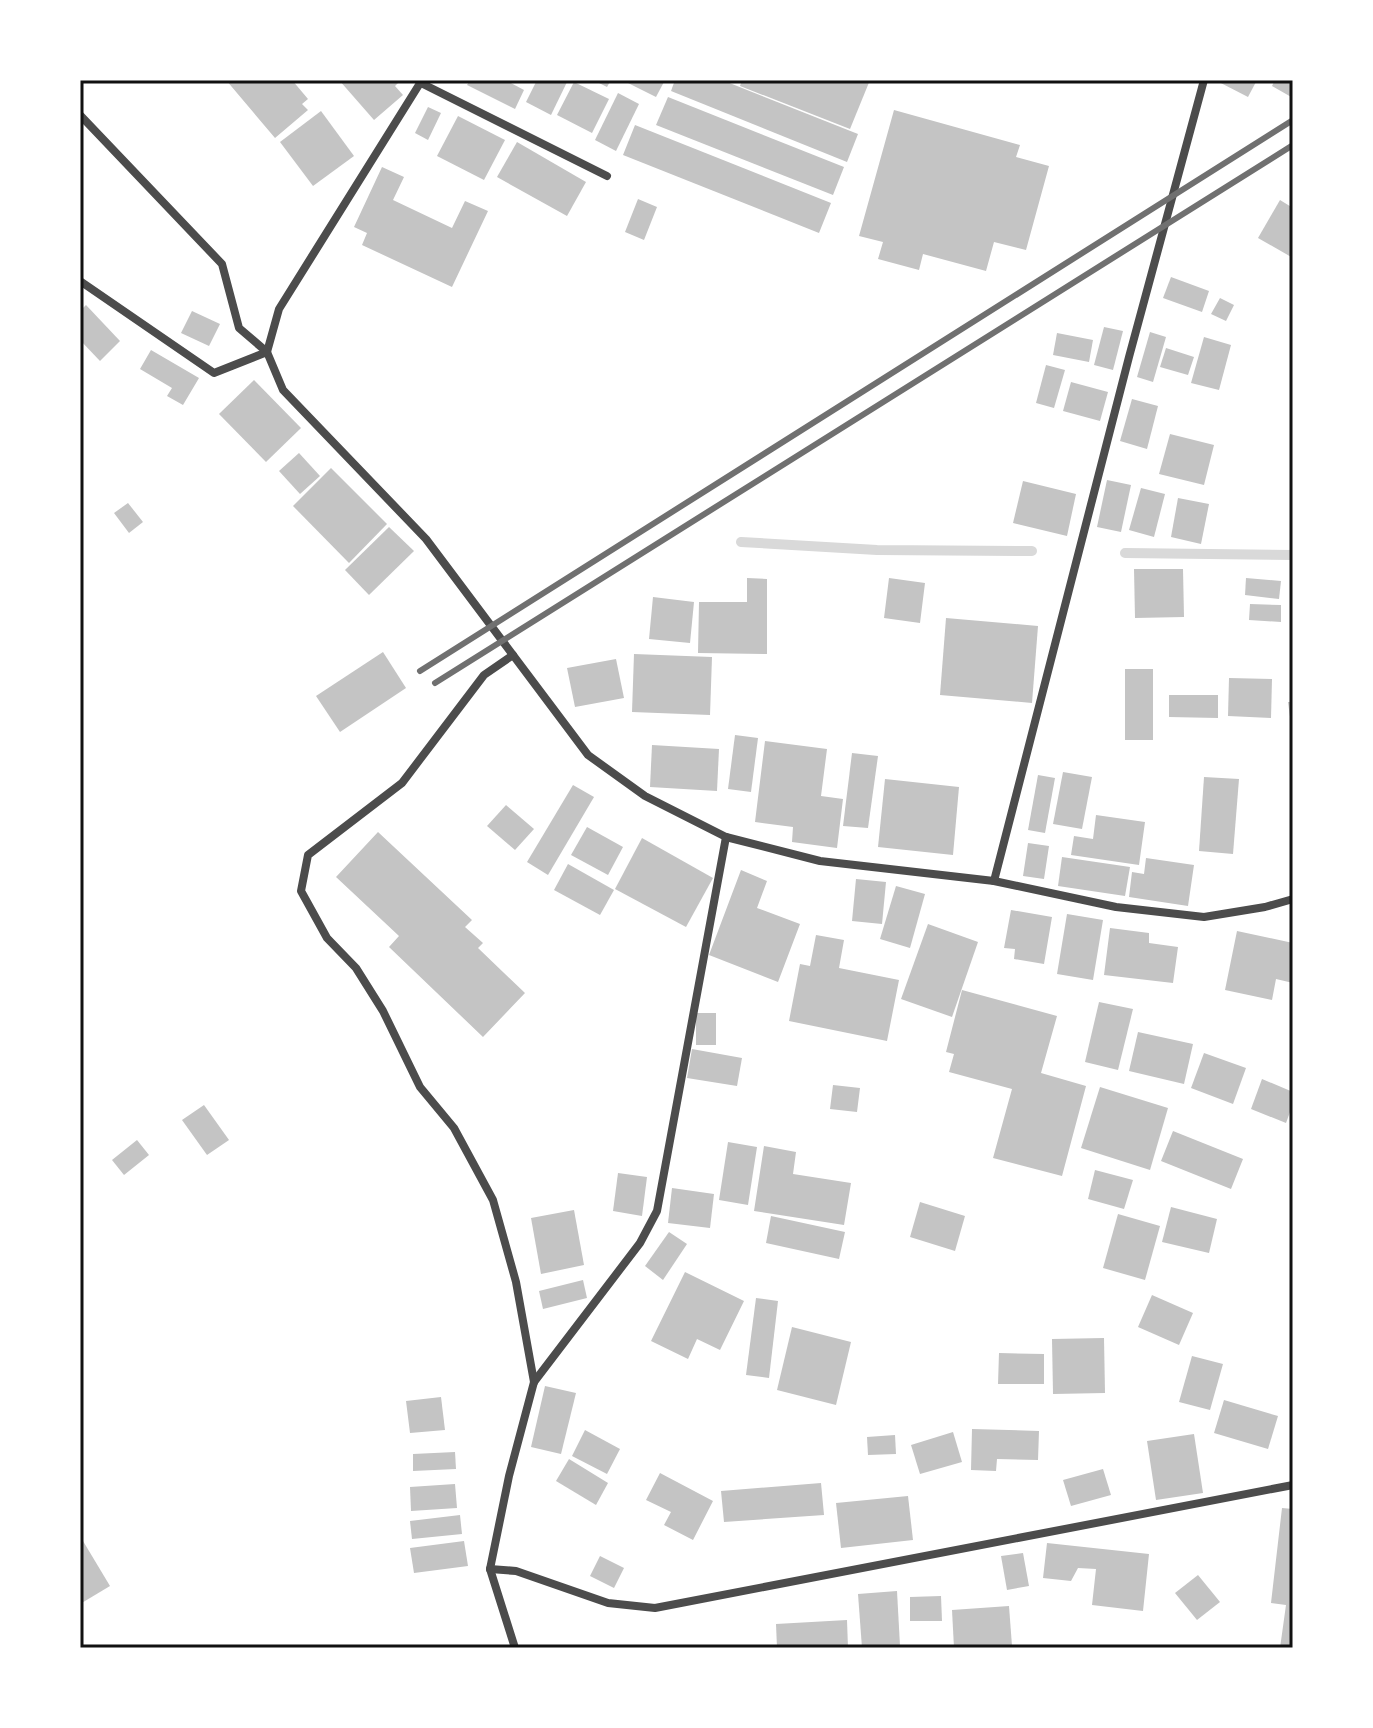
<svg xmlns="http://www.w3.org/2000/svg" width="1373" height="1728" font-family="'Nunito Sans',sans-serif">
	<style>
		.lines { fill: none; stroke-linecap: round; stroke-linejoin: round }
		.stream { stroke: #d9d9d9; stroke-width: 10 }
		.building { fill: #c4c4c4 }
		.minor { stroke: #4c4c4c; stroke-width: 8 }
		.rail { stroke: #707070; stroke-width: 6 }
		.neatline { fill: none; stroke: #111; stroke-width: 3 }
	</style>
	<rect width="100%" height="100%" fill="#fff"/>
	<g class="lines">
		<g class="stream">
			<path d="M741 542 877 550 1032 551"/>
			<path d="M1125 553 1293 555"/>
		</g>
	</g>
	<g class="building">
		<path d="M226 80H292L308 99 302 104 308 110 275 138Z"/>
		<path d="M339 80H401L395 86 403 95 374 120Z"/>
		<path d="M470 80H505L524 90 515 109 467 85Z"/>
		<path d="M537 80H568L551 115 526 102Z"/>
		<path d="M593 80H611L607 87Z"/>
		<path d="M622 80H665L656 97Z"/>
		<path d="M675 80H722L858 134 847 162 671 91Z"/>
		<path d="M742 80H870L850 129 740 86Z"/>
		<path d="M1215 80H1257L1248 97Z"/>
		<path d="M1275 80H1293V98L1272 86Z"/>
		<path d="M574 82 609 99 592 133 557 115Z"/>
		<path d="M618 93 639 104 616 151 595 140Z"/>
		<path d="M668 97 844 167 833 195 656 125Z"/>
		<path d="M428 107 441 113 428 140 415 133Z"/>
		<path d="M894 110 1020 145 1016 157 1049 166 1026 250 994 242 986 271 923 254 919 270 878 259 883 242 859 236Z"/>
		<path d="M321 111 354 156 313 186 280 142Z"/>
		<path d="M458 116 505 140 484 180 437 156Z"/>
		<path d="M635 125 831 203 819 233 623 155Z"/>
		<path d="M517 142 586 182 567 216 497 177Z"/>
		<path d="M382 167 404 177 393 200 452 228 465 201 488 211 452 287 362 245 367 233 354 227Z"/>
		<path d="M638 199 657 207 644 240 625 232Z"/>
		<path d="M1280 200 1293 208V258L1258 238Z"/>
		<path d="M1171 277 1209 291 1202 312 1163 298Z"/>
		<path d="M1220 298 1234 305 1226 321 1211 314Z"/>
		<path d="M86 305 120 341 100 361 80 340V311Z"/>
		<path d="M192 311 220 324 209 346 181 333Z"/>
		<path d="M1104 327 1123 331 1113 370 1094 365Z"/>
		<path d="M1150 332 1166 337 1153 382 1137 377Z"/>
		<path d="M1057 333 1093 340 1089 362 1053 355Z"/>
		<path d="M1204 337 1231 345 1219 390 1191 383Z"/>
		<path d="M1166 348 1194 357 1188 375 1160 367Z"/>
		<path d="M151 350 199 378 183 405 167 396 172 388 140 369Z"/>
		<path d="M1046 365 1065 370 1054 408 1036 403Z"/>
		<path d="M254 380 301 428 266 462 219 414Z"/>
		<path d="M1071 382 1108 392 1100 421 1063 411Z"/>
		<path d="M1132 399 1158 406 1147 449 1120 441Z"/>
		<path d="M1170 434 1214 445 1204 485 1159 474Z"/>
		<path d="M299 453 320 476 300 494 279 471Z"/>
		<path d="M331 468 387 524 349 563 293 506Z"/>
		<path d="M1107 480 1131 485 1121 532 1097 527Z"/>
		<path d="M1023 481 1076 494 1067 536 1013 523Z"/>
		<path d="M1141 488 1165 494 1154 537 1129 530Z"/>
		<path d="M1178 498 1209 504 1201 544 1171 537Z"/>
		<path d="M128 503 143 522 129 533 114 513Z"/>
		<path d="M389 527 414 551 369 595 345 570Z"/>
		<path d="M1134 569H1183L1184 617 1135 618Z"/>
		<path d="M747 578 767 579V654L698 653 699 602H747Z"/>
		<path d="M889 578 925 583 920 623 884 618Z"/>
		<path d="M1246 578 1281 581 1279 599 1245 595Z"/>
		<path d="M653 597 694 602 690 643 649 639Z"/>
		<path d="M1250 604 1281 605V622L1249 620Z"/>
		<path d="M946 618 1038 626 1032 703 940 695Z"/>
		<path d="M383 652 406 688 340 732 316 696Z"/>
		<path d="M634 654 712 657 710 715 632 712Z"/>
		<path d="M616 659 624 698 575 707 567 668Z"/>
		<rect x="1125" y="669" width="28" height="71"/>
		<path d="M1229 678 1272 679 1271 718 1228 716Z"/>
		<path d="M1169 695H1218V718L1169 717Z"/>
		<path d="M1288 702H1293V724H1291Z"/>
		<path d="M735 735 758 738 751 792 728 789Z"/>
		<path d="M765 741 827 749 821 796 843 799 837 848 792 842 793 827 755 822Z"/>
		<path d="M652 745 719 749 717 791 650 787Z"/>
		<path d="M852 753 878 756 868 828 843 826Z"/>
		<path d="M1063 772 1092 777 1082 829 1053 824Z"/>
		<path d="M1038 775 1055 778 1045 833 1028 830Z"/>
		<path d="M1204 777 1239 779 1233 854 1199 851Z"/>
		<path d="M885 779 959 787 953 855 878 847Z"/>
		<path d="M573 785 594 797 548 875 527 862Z"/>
		<path d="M506 805 534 829 515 850 487 826Z"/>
		<path d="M1096 815 1145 822 1139 865 1071 855 1074 836 1093 839Z"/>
		<path d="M587 827 623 847 608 875 571 855Z"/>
		<path d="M378 832 472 920 465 927 483 943 478 948 525 993 483 1037 389 947 399 936 336 877Z"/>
		<path d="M642 838 713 878 686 927 615 889Z"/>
		<path d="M1028 843 1049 846 1044 879 1023 876Z"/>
		<path d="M1062 857 1130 867 1125 896 1058 886Z"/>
		<path d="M1146 858 1194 865 1188 906 1129 897 1132 872 1144 874Z"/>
		<path d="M568 864 614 890 600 915 554 890Z"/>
		<path d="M741 870 767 881 757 908 800 924 778 982 709 955Z"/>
		<path d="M856 879 886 882 882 924 852 921Z"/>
		<path d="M896 886 925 894 910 948 880 939Z"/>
		<path d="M1011 910 1052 917 1044 964 1014 959 1015 949 1004 948Z"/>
		<path d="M1067 914 1103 920 1093 980 1057 974Z"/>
		<path d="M928 924 978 942 952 1017 901 999Z"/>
		<path d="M1110 928 1149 933V943L1178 947 1173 983 1104 975Z"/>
		<path d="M1237 931 1293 943V983L1276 979 1272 1000 1225 990Z"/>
		<path d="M816 935 844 940 839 968 899 980 887 1041 789 1021 800 964 810 966Z"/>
		<path d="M962 990 1057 1016 1041 1073 1086 1086 1062 1176 993 1158 1012 1089 949 1072 954 1054 946 1052Z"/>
		<path d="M1099 1002 1133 1009 1118 1070 1085 1062Z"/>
		<rect x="696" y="1013" width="20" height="32"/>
		<path d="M1138 1032 1193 1044 1184 1084 1129 1071Z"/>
		<path d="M692 1049 742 1058 737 1086 687 1078Z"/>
		<path d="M1204 1053 1246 1068 1233 1104 1191 1088Z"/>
		<path d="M1262 1079 1293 1092V1104L1286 1123 1251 1109Z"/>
		<path d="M833 1085 860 1088 857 1112 830 1109Z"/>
		<path d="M1100 1087 1168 1108 1150 1170 1081 1148Z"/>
		<path d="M204 1105 229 1140 207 1155 182 1120Z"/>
		<path d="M1173 1131 1243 1159 1231 1189 1161 1161Z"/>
		<path d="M137 1140 149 1155 124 1175 112 1160Z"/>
		<path d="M728 1142 757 1147 748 1205 719 1200Z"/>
		<path d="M764 1146 796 1152 793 1174 851 1183 844 1225 754 1211Z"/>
		<path d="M1095 1170 1133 1180 1124 1209 1088 1199Z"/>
		<path d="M618 1173 647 1177 642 1216 613 1211Z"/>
		<path d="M672 1188 714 1194 710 1228 668 1223Z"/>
		<path d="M920 1202 965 1216 955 1251 910 1237Z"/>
		<path d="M1171 1207 1217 1219 1209 1253 1162 1242Z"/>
		<path d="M574 1210 584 1265 541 1274 531 1218Z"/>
		<path d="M1118 1214 1160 1226 1145 1280 1103 1268Z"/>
		<path d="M771 1216 845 1232 839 1259 766 1243Z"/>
		<path d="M669 1232 687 1244 663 1280 645 1266Z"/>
		<path d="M685 1272 744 1301 720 1350 697 1339 688 1359 651 1341Z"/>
		<path d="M583 1280 587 1298 543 1309 539 1291Z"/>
		<path d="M1152 1295 1193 1313 1179 1345 1138 1327Z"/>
		<path d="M756 1298 778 1301 769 1378 746 1375Z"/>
		<path d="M792 1327 851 1342 836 1405 777 1390Z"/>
		<path d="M1104 1338 1105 1393 1053 1394 1052 1339Z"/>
		<path d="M999 1353 1044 1354V1384H998Z"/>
		<path d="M1192 1356 1223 1364 1210 1410 1179 1402Z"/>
		<path d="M545 1386 576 1393 561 1454 531 1447Z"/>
		<path d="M441 1397 445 1430 410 1433 406 1401Z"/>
		<path d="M1224 1400 1278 1416 1268 1449 1214 1433Z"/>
		<path d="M972 1429 1039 1431 1038 1460 997 1459 996 1471 971 1470Z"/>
		<path d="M585 1430 620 1449 607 1474 572 1456Z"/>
		<path d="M953 1432 962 1462 920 1474 911 1445Z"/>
		<path d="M1194 1434 1203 1493 1156 1500 1147 1441Z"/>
		<path d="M895 1435 896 1454 868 1455 867 1437Z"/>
		<path d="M455 1452 456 1469 413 1471V1454Z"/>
		<path d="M569 1459 608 1483 596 1505 556 1481Z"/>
		<path d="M1103 1469 1111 1495 1071 1506 1063 1480Z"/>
		<path d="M660 1473 713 1501 693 1540 664 1525 671 1512 646 1500Z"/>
		<path d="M821 1483 824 1515 724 1522 721 1491Z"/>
		<path d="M455 1484 457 1508 411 1511 410 1487Z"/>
		<path d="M908 1496 913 1540 841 1548 836 1503Z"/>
		<path d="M1282 1508 1293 1509V1648H1280L1286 1605 1271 1603Z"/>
		<path d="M460 1515 462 1534 412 1539 410 1521Z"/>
		<path d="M80 1536 110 1586 80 1604Z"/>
		<path d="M464 1541 468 1566 414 1573 410 1548Z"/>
		<path d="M1047 1543 1149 1554 1143 1611 1092 1605 1096 1569 1078 1568 1071 1581 1043 1578Z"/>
		<path d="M1023 1553 1029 1586 1007 1590 1001 1556Z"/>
		<path d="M600 1556 624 1568 614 1588 590 1576Z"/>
		<path d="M1198 1575 1220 1602 1197 1620 1175 1593Z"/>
		<path d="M897 1591 900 1646 862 1648 858 1594Z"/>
		<path d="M941 1596 942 1621H910V1597Z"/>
		<path d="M1009 1606 1012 1646 954 1648 952 1610Z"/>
		<path d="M847 1620 848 1648H777L776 1624Z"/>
	</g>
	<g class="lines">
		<g class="minor">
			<path d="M421 83 607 176"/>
			<path d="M80 115 222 264 239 328 267 352 283 390 426 539 588 755 645 796 726 837 820 861 994 881 1116 907 1204 917 1265 907 1293 899"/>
			<path d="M80 281 214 373 267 352"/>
			<path d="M267 352 279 309 422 80"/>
			<path d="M513 655 484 675 402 783 308 855 301 891 327 938 356 968 383 1011 420 1087 454 1128 493 1200 516 1282 534 1382"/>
			<path d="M994 881 1129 357 1204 80"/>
			<path d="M490 1569 516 1571 608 1603 655 1608 1293 1485"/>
			<path d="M515 1648 490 1569 509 1476 534 1382 640 1243 657 1211 726 837"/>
		</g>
		<g class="rail">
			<path d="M420 671 1293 120"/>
			<path d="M435 683 1293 145"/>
		</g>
	</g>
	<rect width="1373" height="1728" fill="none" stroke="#ffffff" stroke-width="164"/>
	<rect x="82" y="82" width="1209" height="1564" class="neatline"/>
</svg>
